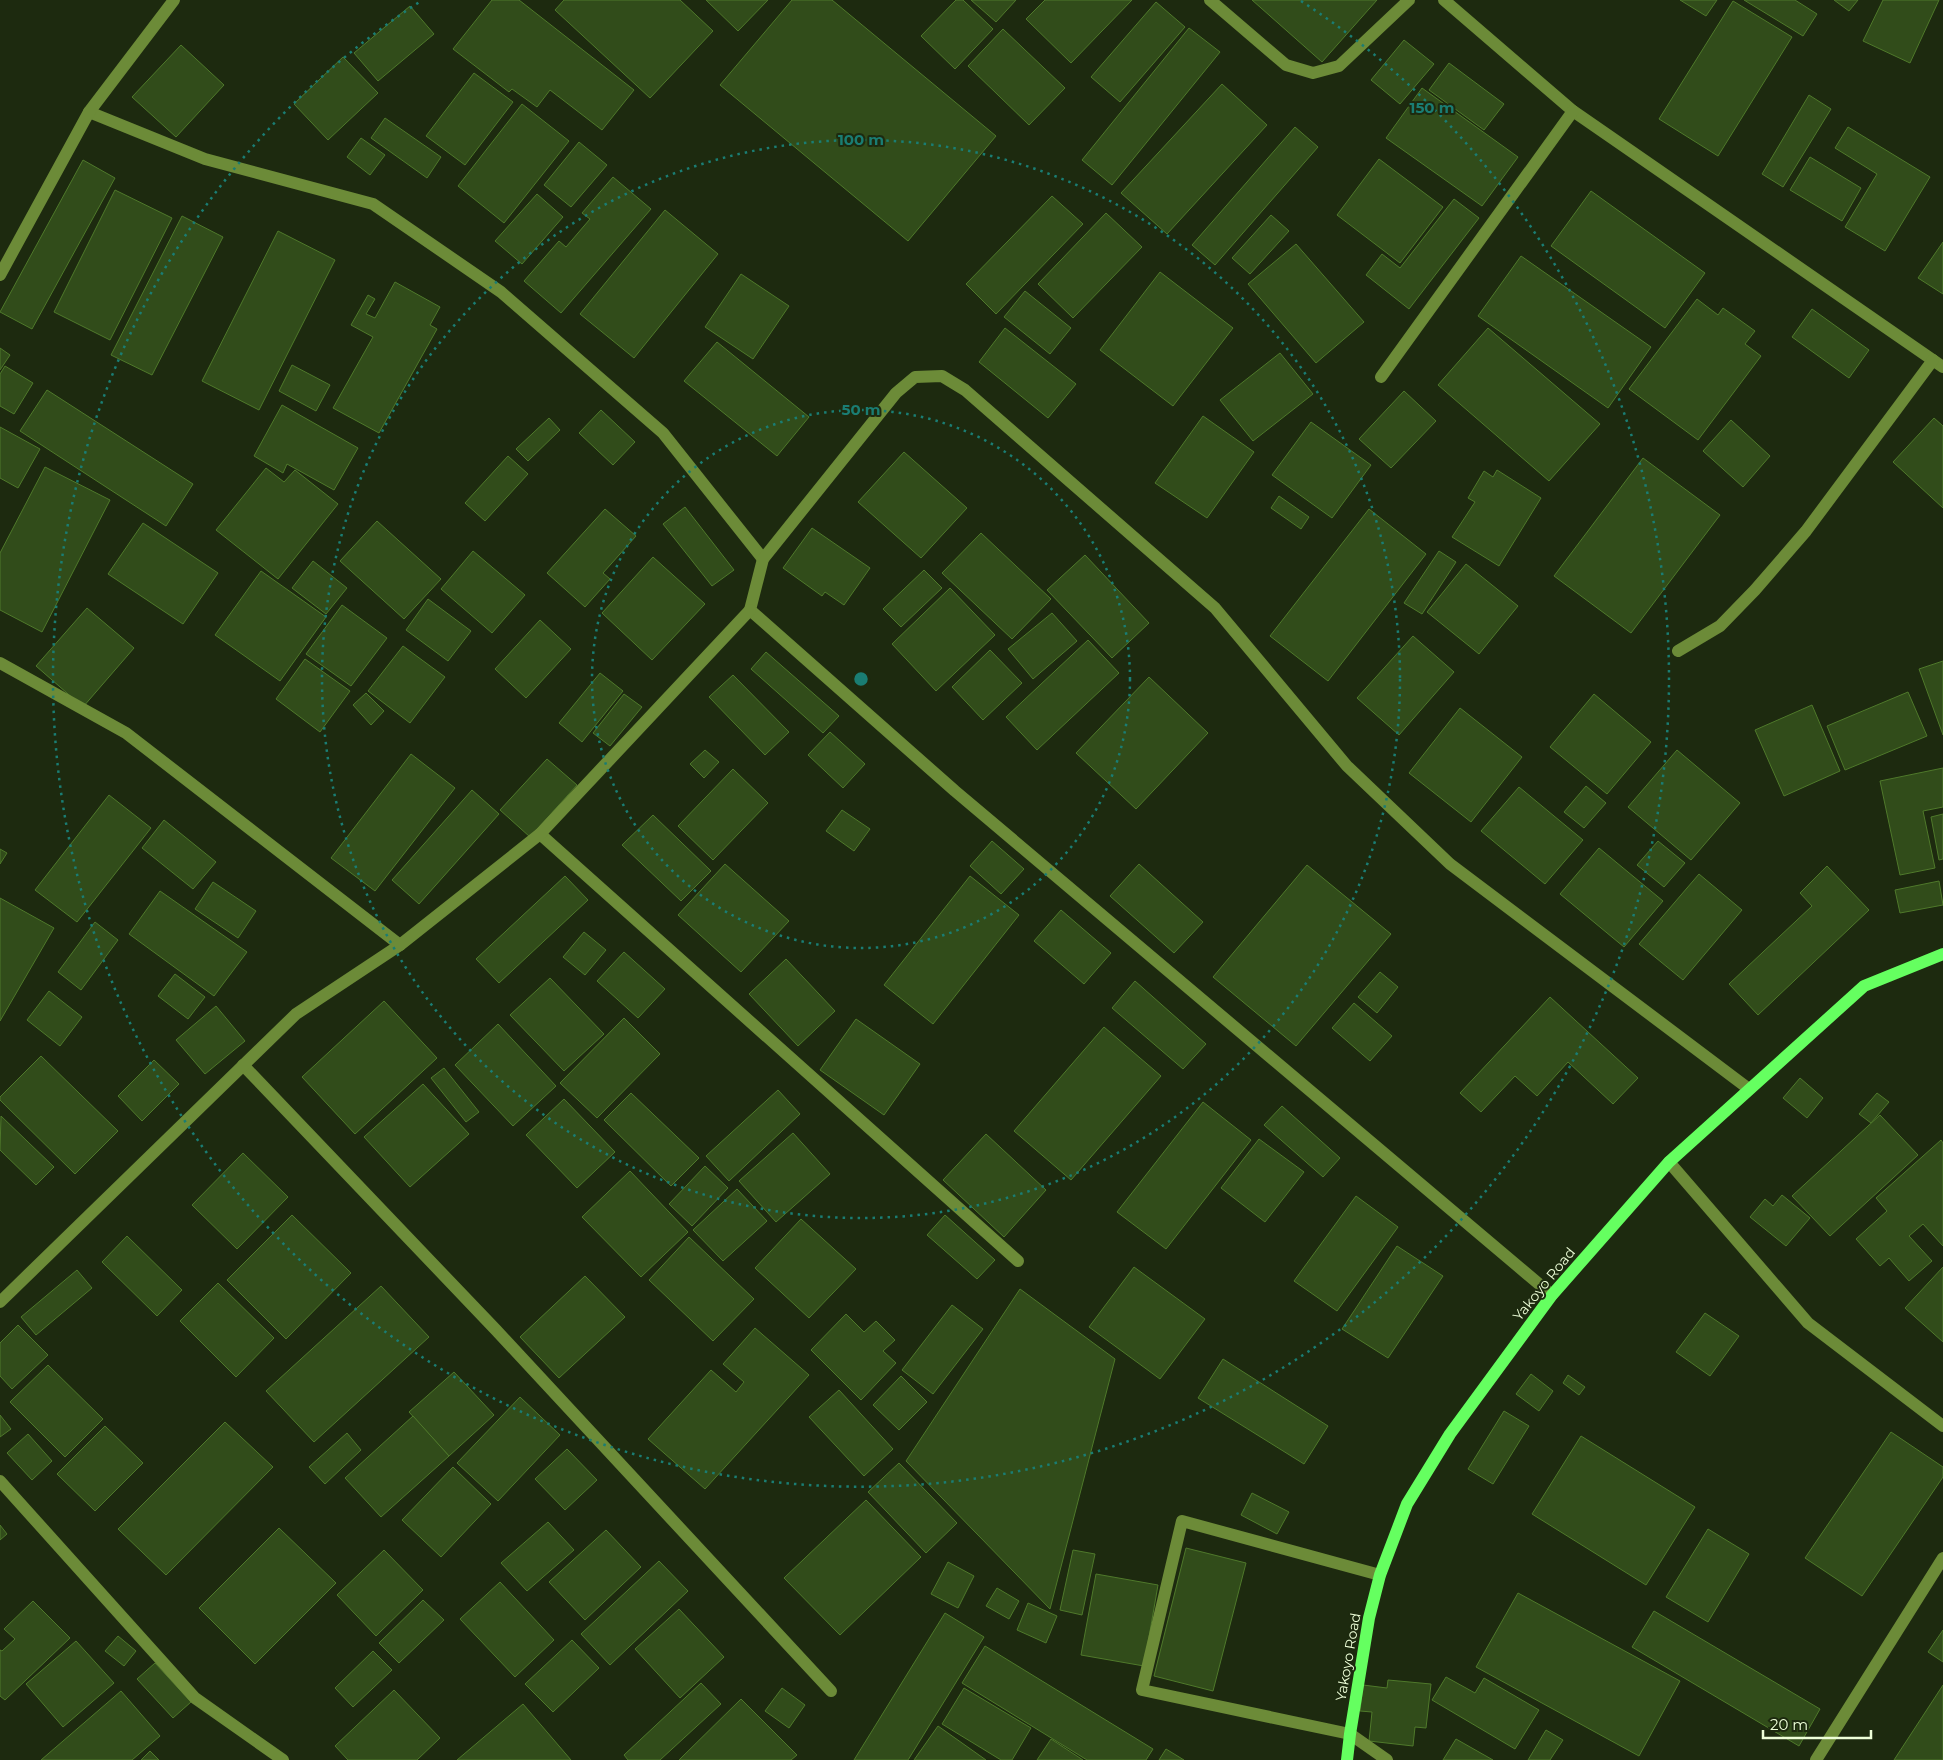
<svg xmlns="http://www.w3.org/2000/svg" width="1943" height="1760" font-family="Montserrat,sans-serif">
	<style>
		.building { fill: #314c1a; stroke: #4f792b }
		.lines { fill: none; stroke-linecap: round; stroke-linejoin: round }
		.minor { stroke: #6c8b38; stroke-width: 12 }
		.major { stroke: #65ff60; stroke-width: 12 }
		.ring { fill: none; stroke: #1a7d73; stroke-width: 2.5; stroke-dasharray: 2.5 5 }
		.labels { text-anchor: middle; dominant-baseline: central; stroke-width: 4; stroke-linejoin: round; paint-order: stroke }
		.street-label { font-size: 14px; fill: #eeffd9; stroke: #1d2a0f }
		.centre { fill: #1a7d73; stroke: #1d2a0f; stroke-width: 2.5 }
		.ring-label { font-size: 15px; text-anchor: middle; font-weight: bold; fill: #1a7d73; stroke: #1d2a0f; stroke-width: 4; stroke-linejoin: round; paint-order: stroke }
	</style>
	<rect width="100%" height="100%" fill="#1d2a0f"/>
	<g class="building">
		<path d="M492 0H519L634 90 602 130 550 90 537 107 512 89 509 92 453 49Z"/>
		<path d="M564 0H680L713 31 650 98 555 10Z"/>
		<path d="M706 0H768L738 31Z"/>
		<path d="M792 0H832L996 136 908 241 720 85Z"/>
		<path d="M956 0H963L993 29 955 69 921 36Z"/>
		<path d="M971 0H1016L996 22Z"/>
		<path d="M1045 0H1132L1071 63 1026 19Z"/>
		<path d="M1252 0H1377L1322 62Z"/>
		<path d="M1680 0H1717L1706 16Z"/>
		<path d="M1744 0H1795L1817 14 1803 36Z"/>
		<path d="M1834 0H1858L1849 11Z"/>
		<path d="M1883 0H1939L1910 63 1863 41Z"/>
		<path d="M1733 1 1792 37 1718 156 1659 119Z"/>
		<path d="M1156 2 1185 27 1120 102 1091 77Z"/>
		<path d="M410 6 434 34 378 81 354 53Z"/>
		<path d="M1189 28 1220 52 1112 185 1082 160Z"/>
		<path d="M1003 29 1065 88 1029 125 968 66Z"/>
		<path d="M1404 40 1434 64 1400 104 1371 80Z"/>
		<path d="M181 45 224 85 176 137 132 97Z"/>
		<path d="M343 57 378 93 328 140 294 104Z"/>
		<path d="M1449 63 1504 104 1484 130 1429 90Z"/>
		<path d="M474 73 513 102 465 165 426 136Z"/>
		<path d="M1222 84 1267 125 1167 234 1121 193Z"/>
		<path d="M1422 88 1518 157 1482 206 1386 138Z"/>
		<path d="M1809 95 1831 109 1783 187 1762 174Z"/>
		<path d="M522 104 569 141 504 223 458 186Z"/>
		<path d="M385 118 441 157 427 178 371 138Z"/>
		<path d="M1295 127 1318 147 1215 265 1192 245Z"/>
		<path d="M1848 127 1930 177 1885 251 1845 227 1877 174 1835 148Z"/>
		<path d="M361 138 385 155 370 175 347 157Z"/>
		<path d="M579 142 607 165 571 207 544 185Z"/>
		<path d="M1810 157 1861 188 1842 221 1790 190Z"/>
		<path d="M1379 159 1443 207 1400 263 1337 215Z"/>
		<path d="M83 160 115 178 32 329 0 312Z"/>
		<path d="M613 177 651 209 561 313 524 281 559 241 566 247 590 219 582 213Z"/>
		<path d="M115 190 172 218 110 340 54 312Z"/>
		<path d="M1591 191 1705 273 1665 328 1551 246Z"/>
		<path d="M537 194 563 217 522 264 495 241Z"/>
		<path d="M1052 196 1083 224 996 314 966 284Z"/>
		<path d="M1454 199 1479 218 1409 309 1366 275 1382 254 1400 268Z"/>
		<path d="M665 210 718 254 634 358 580 314Z"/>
		<path d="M1106 213 1142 247 1073 318 1038 284Z"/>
		<path d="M1271 215 1289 231 1250 274 1232 258Z"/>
		<path d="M182 216 223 237 152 375 111 355Z"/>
		<path d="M278 231 335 260 259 410 202 381Z"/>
		<path d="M1943 242V294L1918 278Z"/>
		<path d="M1296 244 1364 322 1316 363 1248 284Z"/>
		<path d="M1521 256 1651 347 1608 408 1478 316Z"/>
		<path d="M1160 272 1233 328 1173 406 1100 350Z"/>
		<path d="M741 274 789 306 753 359 705 327Z"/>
		<path d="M395 282 440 307 430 325 437 329 379 433 333 408 373 337 351 325 368 295 375 299 366 314 375 318Z"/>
		<path d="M1025 291 1071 328 1050 354 1004 317Z"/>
		<path d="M1697 299 1718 315 1723 308 1755 331 1745 344 1761 356 1698 440 1629 389Z"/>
		<path d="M1812 309 1869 350 1849 378 1792 337Z"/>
		<path d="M1005 328 1076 384 1048 418 979 362Z"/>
		<path d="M1488 328 1600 424 1549 481 1438 385Z"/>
		<path d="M717 342 809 417 777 456 684 381Z"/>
		<path d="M0 348 10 355 0 370Z"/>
		<path d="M1280 353 1313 394 1253 441 1220 400Z"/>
		<path d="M292 365 330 385 316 411 279 391Z"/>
		<path d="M5 366 33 383 14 414 0 406V374Z"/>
		<path d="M47 390 193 484 166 526 20 431Z"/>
		<path d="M1404 391 1436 421 1391 468 1359 439Z"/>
		<path d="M282 405 358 448 334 490 287 464 283 473 254 456Z"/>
		<path d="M601 410 635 442 613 465 579 433Z"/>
		<path d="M1203 416 1254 452 1207 518 1155 483Z"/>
		<path d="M549 418 560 430 528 461 516 449Z"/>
		<path d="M1934 418 1943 426V508L1893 462Z"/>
		<path d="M1731 420 1770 456 1743 487 1703 451Z"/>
		<path d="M1311 422 1371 465 1332 518 1272 475Z"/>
		<path d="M0 427 40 449 18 488 0 478Z"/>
		<path d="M904 452 967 508 921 558 858 502Z"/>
		<path d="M508 456 528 474 485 521 465 503Z"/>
		<path d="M1643 458 1720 515 1631 633 1554 576Z"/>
		<path d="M45 467 110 500 42 632 0 610V553Z"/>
		<path d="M266 468 284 482 295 470 338 504 278 579 216 530Z"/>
		<path d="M1497 470 1541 498 1499 566 1452 537 1475 502 1468 498 1484 471 1493 477Z"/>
		<path d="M1279 496 1309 517 1301 529 1271 508Z"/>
		<path d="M685 507 734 570 712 586 663 524Z"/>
		<path d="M605 509 636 536 603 573 610 579 585 607 547 573Z"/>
		<path d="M1369 509 1426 554 1328 681 1270 636Z"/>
		<path d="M377 521 441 579 404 619 340 561Z"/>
		<path d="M143 523 218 573 183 624 108 574Z"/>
		<path d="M812 528 870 568 844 605 825 592 822 596 783 568Z"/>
		<path d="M981 533 1051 599 1012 639 942 573Z"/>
		<path d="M473 551 525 595 492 633 441 589Z"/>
		<path d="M1439 551 1456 562 1422 614 1404 603Z"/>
		<path d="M1085 555 1149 623 1112 658 1047 590Z"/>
		<path d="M653 557 705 604 652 660 602 613Z"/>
		<path d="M313 561 347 588 326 614 292 588Z"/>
		<path d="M1466 564 1518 606 1479 654 1427 612Z"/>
		<path d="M924 570 942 588 901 627 883 609Z"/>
		<path d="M261 571 326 617 280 681 215 635Z"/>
		<path d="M950 588 995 635 936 691 892 644Z"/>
		<path d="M428 599 471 631 448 661 406 630Z"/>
		<path d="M342 605 387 638 351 686 306 654Z"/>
		<path d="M87 608 134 648 83 707 36 666Z"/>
		<path d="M1052 613 1077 641 1033 679 1008 649Z"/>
		<path d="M540 620 571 649 526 698 495 669Z"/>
		<path d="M1413 636 1454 672 1399 735 1357 698Z"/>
		<path d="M1088 640 1119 673 1037 750 1006 717Z"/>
		<path d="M403 646 445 677 410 723 368 691Z"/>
		<path d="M990 650 1022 683 983 720 952 687Z"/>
		<path d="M766 652 839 716 823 733 751 669Z"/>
		<path d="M305 659 350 691 320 732 276 699Z"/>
		<path d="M1943 661V735L1919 669Z"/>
		<path d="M600 673 623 691 582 742 559 723Z"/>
		<path d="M733 675 789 732 765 755 709 697Z"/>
		<path d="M1149 677 1208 733 1136 809 1076 753Z"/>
		<path d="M1908 692 1927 736 1845 770 1827 726Z"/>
		<path d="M366 693 384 711 371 725 353 705Z"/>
		<path d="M624 694 642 707 610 746 593 733Z"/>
		<path d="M1594 694 1651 742 1607 794 1550 747Z"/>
		<path d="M1812 705 1840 771 1784 796 1755 730Z"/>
		<path d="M1460 708 1522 757 1471 822 1409 773Z"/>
		<path d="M830 732 865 764 843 788 808 755Z"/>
		<path d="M705 750 719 762 704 778 690 764Z"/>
		<path d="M1677 750 1740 803 1691 860 1628 807Z"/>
		<path d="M411 754 455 788 375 891 331 858Z"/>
		<path d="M547 759 577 785 530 837 500 810Z"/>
		<path d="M1943 768V807L1923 811 1935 868 1900 875 1880 781Z"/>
		<path d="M733 769 768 803 713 860 678 826Z"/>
		<path d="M1586 786 1606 803 1584 828 1564 812Z"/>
		<path d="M1519 787 1583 840 1545 884 1481 831Z"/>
		<path d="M472 790 499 814 419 904 392 880Z"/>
		<path d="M109 795 151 828 77 922 35 890Z"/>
		<path d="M842 810 870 829 854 851 826 831Z"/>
		<path d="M1943 814V859L1939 860 1931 817Z"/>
		<path d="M653 815 711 871 681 901 622 845Z"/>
		<path d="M164 820 216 862 193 889 142 848Z"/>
		<path d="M992 841 1024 869 1001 894 970 866Z"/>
		<path d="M1658 841 1685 863 1664 887 1637 865Z"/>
		<path d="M1599 848 1663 901 1624 947 1560 894Z"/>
		<path d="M0 849 7 853 0 864Z"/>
		<path d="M725 864 789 921 741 972 678 915Z"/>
		<path d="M1139 864 1203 922 1174 953 1110 896Z"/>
		<path d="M1307 865 1391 934 1296 1046 1213 977Z"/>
		<path d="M1827 866 1869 910 1758 1015 1729 984 1812 906 1800 893Z"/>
		<path d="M1699 874 1742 910 1683 980 1639 944Z"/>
		<path d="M565 876 588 900 499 983 476 959Z"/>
		<path d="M970 876 1019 915 933 1024 884 985Z"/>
		<path d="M1939 881 1943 905 1900 913 1895 890Z"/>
		<path d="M213 882 256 911 238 938 195 909Z"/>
		<path d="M160 891 247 952 214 996 129 934Z"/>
		<path d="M0 898 54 928 0 1021Z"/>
		<path d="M1061 910 1111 953 1084 984 1034 941Z"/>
		<path d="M95 922 118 940 81 990 58 972Z"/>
		<path d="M584 932 606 950 585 975 563 957Z"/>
		<path d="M624 952 665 989 638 1018 597 981Z"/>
		<path d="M786 959 835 1011 798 1046 749 994Z"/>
		<path d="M1380 972 1398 987 1377 1013 1358 997Z"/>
		<path d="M175 974 205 997 188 1019 158 996Z"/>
		<path d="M550 978 604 1034 564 1071 510 1015Z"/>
		<path d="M1135 981 1206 1044 1183 1069 1112 1008Z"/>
		<path d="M49 991 82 1017 60 1046 27 1020Z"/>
		<path d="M1550 997 1638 1078 1613 1104 1568 1062 1537 1096 1515 1076 1481 1112 1460 1093Z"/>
		<path d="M384 1001 437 1058 355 1134 302 1077Z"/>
		<path d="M1354 1003 1392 1036 1370 1061 1332 1028Z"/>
		<path d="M216 1006 245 1041 205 1074 176 1040Z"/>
		<path d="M624 1018 660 1054 597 1118 560 1083Z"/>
		<path d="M856 1019 920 1064 884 1115 820 1070Z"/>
		<path d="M498 1024 556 1086 513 1126 455 1065Z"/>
		<path d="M1104 1027 1161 1076 1071 1180 1014 1131Z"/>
		<path d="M41 1056 118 1131 75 1174 0 1100V1097Z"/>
		<path d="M154 1060 179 1084 142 1121 118 1096Z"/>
		<path d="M444 1068 479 1112 466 1122 431 1078Z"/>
		<path d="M1800 1078 1823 1098 1807 1118 1783 1098Z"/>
		<path d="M423 1084 469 1134 410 1187 364 1137Z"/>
		<path d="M778 1090 800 1114 729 1181 706 1156Z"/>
		<path d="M631 1093 699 1158 671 1186 604 1120Z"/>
		<path d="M1877 1093 1889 1102 1871 1123 1859 1114Z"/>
		<path d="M564 1099 615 1152 577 1188 526 1135Z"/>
		<path d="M1203 1102 1251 1140 1166 1249 1117 1212Z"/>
		<path d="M1282 1106 1340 1158 1323 1177 1264 1125Z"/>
		<path d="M1880 1115 1918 1155 1830 1236 1792 1196Z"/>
		<path d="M1 1116 54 1167 36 1185 0 1150Z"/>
		<path d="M793 1133 830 1174 776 1222 739 1181Z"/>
		<path d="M986 1134 1046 1190 1004 1237 943 1180Z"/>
		<path d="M1259 1139 1304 1172 1265 1222 1221 1188Z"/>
		<path d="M1941 1140 1943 1143V1246L1923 1224 1909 1236 1932 1261 1909 1281 1889 1258 1880 1266 1856 1239 1887 1211 1876 1198Z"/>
		<path d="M243 1153 288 1197 237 1249 192 1205Z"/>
		<path d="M705 1166 728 1188 692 1226 669 1204Z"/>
		<path d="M630 1171 688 1232 641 1277 582 1217Z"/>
		<path d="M737 1189 767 1221 723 1261 693 1230Z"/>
		<path d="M1782 1195 1810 1218 1786 1246 1750 1217 1765 1199 1773 1206Z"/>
		<path d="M1356 1196 1398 1227 1337 1311 1294 1281Z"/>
		<path d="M292 1215 351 1273 286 1339 227 1280Z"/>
		<path d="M945 1215 995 1260 977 1279 927 1235Z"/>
		<path d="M801 1219 856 1269 809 1318 755 1268Z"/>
		<path d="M127 1236 182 1290 157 1316 102 1262Z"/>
		<path d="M689 1237 754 1299 713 1341 649 1280Z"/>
		<path d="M1397 1246 1443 1276 1388 1358 1342 1329Z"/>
		<path d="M1134 1267 1205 1319 1160 1379 1089 1327Z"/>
		<path d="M1943 1267V1342L1905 1308Z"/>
		<path d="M77 1270 92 1288 36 1335 21 1317Z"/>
		<path d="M585 1276 625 1317 559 1378 520 1337Z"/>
		<path d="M218 1283 274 1338 236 1377 180 1321Z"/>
		<path d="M381 1286 429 1337 314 1442 266 1391Z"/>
		<path d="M1020 1289 1115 1359 1050 1609 906 1461Z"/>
		<path d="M952 1305 983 1329 933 1394 902 1370Z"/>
		<path d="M1705 1313 1739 1336 1710 1376 1676 1352Z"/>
		<path d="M846 1314 864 1332 876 1321 895 1340 883 1351 896 1363 861 1400 811 1350Z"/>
		<path d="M18 1325 48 1355 12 1389 0 1376V1343Z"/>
		<path d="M755 1328 809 1375 705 1489 648 1439 711 1370 736 1392 744 1382 723 1364Z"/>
		<path d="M1223 1359 1328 1426 1304 1464 1198 1398Z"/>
		<path d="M48 1365 103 1419 65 1457 10 1402Z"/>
		<path d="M454 1372 494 1415 449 1456 409 1412Z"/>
		<path d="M1531 1374 1553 1391 1539 1411 1516 1394Z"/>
		<path d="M1568 1375 1585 1387 1579 1395 1563 1383Z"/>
		<path d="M901 1376 927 1402 899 1430 873 1405Z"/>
		<path d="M839 1390 893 1449 864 1476 809 1417Z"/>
		<path d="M520 1397 560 1435 498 1501 457 1463Z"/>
		<path d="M1504 1411 1529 1426 1493 1484 1468 1469Z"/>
		<path d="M0 1415 11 1429 0 1437Z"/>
		<path d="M413 1416 449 1456 381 1517 345 1478Z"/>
		<path d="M225 1422 273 1467 166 1575 118 1529Z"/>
		<path d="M105 1426 143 1463 95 1511 57 1474Z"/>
		<path d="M1891 1432 1943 1467V1477L1862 1596 1805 1558Z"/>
		<path d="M347 1433 361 1450 325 1484 309 1467Z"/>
		<path d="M28 1434 52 1461 32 1480 7 1453Z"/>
		<path d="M1581 1436 1695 1507 1646 1585 1532 1514Z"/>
		<path d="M567 1449 597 1480 565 1510 535 1479Z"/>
		<path d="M899 1463 957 1523 926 1553 868 1492Z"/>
		<path d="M453 1467 491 1504 441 1557 402 1520Z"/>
		<path d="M1252 1493 1289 1512 1277 1534 1241 1515Z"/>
		<path d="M866 1500 921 1557 840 1635 784 1578Z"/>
		<path d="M548 1522 574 1550 527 1591 501 1563Z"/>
		<path d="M0 1525 7 1534 0 1540Z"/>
		<path d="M279 1528 336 1583 255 1664 199 1608Z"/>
		<path d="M1708 1529 1749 1554 1708 1622 1666 1597Z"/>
		<path d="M606 1530 641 1567 585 1620 549 1582Z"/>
		<path d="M1186 1548 1246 1563 1213 1691 1154 1676Z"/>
		<path d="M384 1550 423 1590 376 1636 337 1595Z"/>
		<path d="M1073 1550 1095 1554 1082 1615 1060 1610Z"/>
		<path d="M659 1561 688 1591 610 1665 581 1634Z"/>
		<path d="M948 1562 974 1576 958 1608 931 1594Z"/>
		<path d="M1096 1574 1158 1585 1144 1666 1081 1655Z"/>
		<path d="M500 1582 554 1640 515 1677 460 1619Z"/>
		<path d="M997 1588 1019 1601 1009 1619 986 1606Z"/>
		<path d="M1518 1593 1680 1681 1639 1756 1476 1667Z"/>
		<path d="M423 1600 444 1620 399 1663 379 1643Z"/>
		<path d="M33 1601 70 1638 5 1700 0 1696V1650L2 1651 15 1639 4 1629Z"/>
		<path d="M1028 1603 1057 1616 1046 1643 1017 1630Z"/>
		<path d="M679 1609 724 1657 680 1698 635 1649Z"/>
		<path d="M1654 1611 1820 1709 1799 1746 1632 1647Z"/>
		<path d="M945 1613 984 1637 908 1760H854Z"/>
		<path d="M1943 1630V1662L1928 1652Z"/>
		<path d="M118 1636 136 1651 124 1666 105 1651Z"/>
		<path d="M572 1640 599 1668 553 1712 525 1684Z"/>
		<path d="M76 1641 114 1683 63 1727 26 1684Z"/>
		<path d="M985 1646 1153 1749 1146 1760H1087L962 1683Z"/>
		<path d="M373 1651 392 1670 353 1707 335 1688Z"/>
		<path d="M155 1663 191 1702 173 1718 137 1679Z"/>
		<path d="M1446 1677 1475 1693 1484 1678 1539 1710 1515 1749 1432 1700Z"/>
		<path d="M1388 1680 1431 1684 1426 1728 1415 1727 1413 1746 1369 1741 1372 1712 1360 1711 1363 1685 1387 1688Z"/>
		<path d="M701 1683 721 1704 660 1760H628L624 1755Z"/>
		<path d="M1943 1685V1760H1894Z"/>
		<path d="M782 1688 805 1705 789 1728 765 1711Z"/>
		<path d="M964 1688 1031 1728 1012 1760H1001L942 1724Z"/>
		<path d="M394 1690 440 1738 417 1760H348L335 1746Z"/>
		<path d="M121 1691 160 1736 132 1760H41Z"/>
		<path d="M741 1699 797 1755 791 1760H679Z"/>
		<path d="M523 1704 571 1760H457Z"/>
		<path d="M938 1726 986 1760H914Z"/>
		<path d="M1546 1730 1563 1740 1550 1760H1528Z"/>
		<path d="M1051 1739 1083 1760H1037Z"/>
		<path d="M1456 1739 1493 1760H1443Z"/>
		<path d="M1166 1749 1184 1760H1159Z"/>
		<path d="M150 1751 159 1760H141Z"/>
	</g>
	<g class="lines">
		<g class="minor">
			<path d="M1210 0 1286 65 1313 73 1339 66 1409 0"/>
			<path d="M1444 0 1573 111 1943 367"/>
			<path d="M89 112 205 159 373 204 501 292 663 433 763 559"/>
			<path d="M0 275 89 112 174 0"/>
			<path d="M1381 377 1573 111"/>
			<path d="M1678 651 1720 626 1755 590 1806 531 1933 360"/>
			<path d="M0 663 126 733 400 945"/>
			<path d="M540 834 1018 1261"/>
			<path d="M243 1065 496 1330 831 1691"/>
			<path d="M1669 1162 1808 1323 1943 1426"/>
			<path d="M1552 1295 955 791 750 610 763 559 896 393 915 377 942 376 965 390 1215 608 1347 766 1450 864 1749 1089"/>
			<path d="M0 1302 296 1014 400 945 540 834 750 610"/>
			<path d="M0 1481 195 1698 283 1760"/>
			<path d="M1380 1575 1182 1521 1142 1690 1350 1734 1387 1760"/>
			<path d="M1816 1760 1943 1558"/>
		</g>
		<path class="major" d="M1347 1760 1350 1734 1369 1618 1380 1575 1407 1504 1450 1434 1552 1295 1669 1162 1864 986 1943 954"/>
	</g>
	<g class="ring">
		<circle cx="861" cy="679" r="269"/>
		<circle cx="861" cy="679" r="539"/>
		<path d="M1301 1A808 808 0 1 1 421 1"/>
	</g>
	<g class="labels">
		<g class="street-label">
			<text transform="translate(1544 1284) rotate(-51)">Yakoyo Road</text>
			<text transform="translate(1348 1657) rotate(-80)">Yakoyo Road</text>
		</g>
	</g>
	<circle cx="861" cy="679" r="8" class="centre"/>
	<g class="ring-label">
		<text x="1432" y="113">150 m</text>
		<text x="861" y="145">100 m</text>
		<text x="861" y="415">50 m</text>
	</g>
	<path d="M1763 1730v8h108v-8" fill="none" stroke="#eeffd9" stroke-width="2.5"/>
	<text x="1770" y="1730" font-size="15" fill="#eeffd9" stroke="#1d2a0f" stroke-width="4" paint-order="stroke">20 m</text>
</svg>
